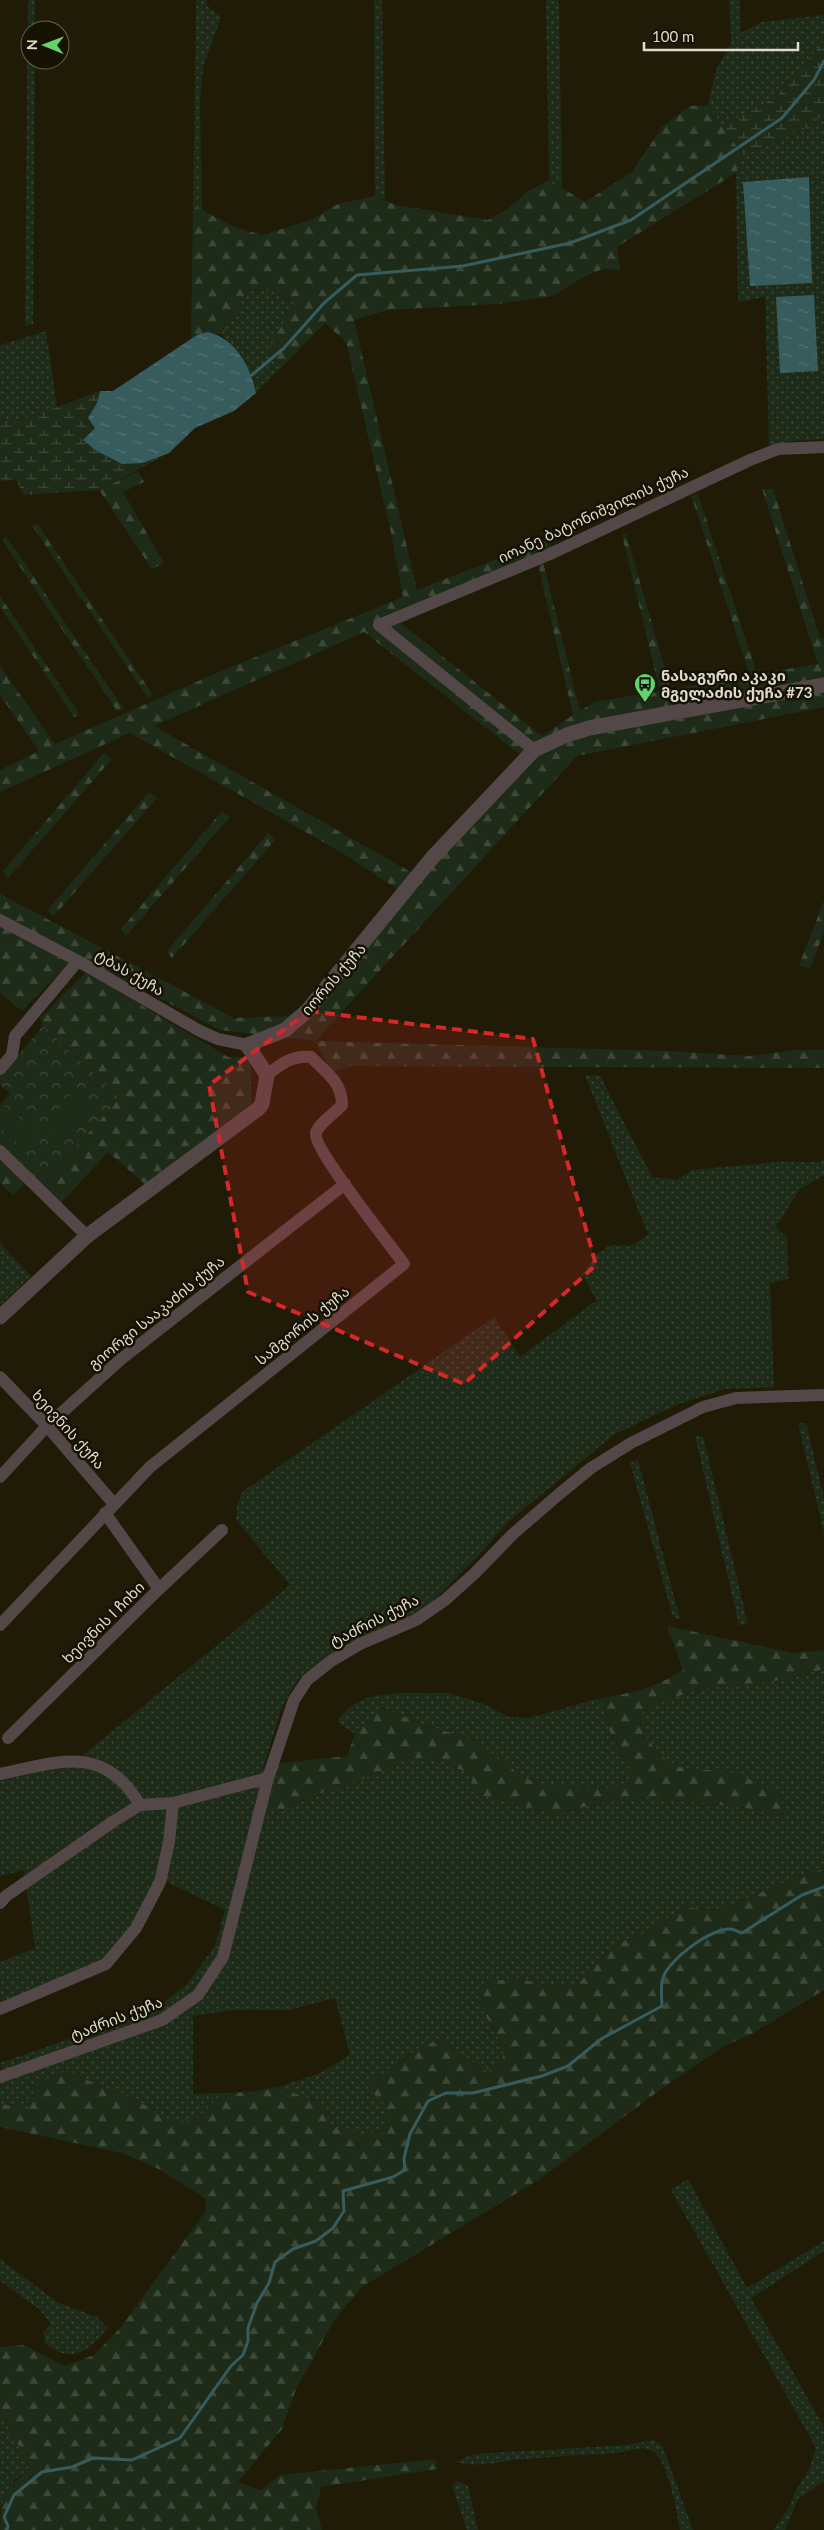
<svg xmlns="http://www.w3.org/2000/svg" width="824" height="2530" font-family="Lato,'Noto Sans Georgian',sans-serif">
	<style>
		.grass { fill: url(#grass-dots) }
		.forest { fill: url(#forest-firs); fill-rule: evenodd }
		.wetland { fill: url(#wetland-marsh) }
		.park { fill: url(#park-crowns) }
		.garden { fill: #1d2b18 }
		.water { fill: url(#water-ripples) }
		.lines { fill: none; stroke-linecap: round; stroke-linejoin: round }
		.stream { stroke: #375c5e; stroke-width: 3 }
		.minor { stroke: #534748; stroke-width: 12 }
		.tertiary { stroke: #534748; stroke-width: 15 }
		.marked { fill: #d62828; fill-opacity: 0.2; stroke: #d62828; stroke-width: 4; stroke-dasharray: 10 6; stroke-linejoin: round }
		.labels { text-anchor: middle; dominant-baseline: central; stroke-width: 5; stroke-linejoin: round; paint-order: stroke }
		.street-label { font-size: 15px; fill: #dedbce; stroke: #161201 }
		.poi-label { font-size: 15px; font-weight: bold; fill: #dedbce; stroke: #161201; text-anchor: start }
	</style>
	<defs>
		<pattern id="grass-dots" width="8" height="8" patternUnits="userSpaceOnUse" patternTransform="scale(1.25)"><rect width="8" height="8" fill="#1d2b18"/><path d="M2 2h.1M6 6h.1" fill="none" stroke="#3d4938" stroke-width="1.8" stroke-linecap="round"/></pattern>
		<pattern id="forest-firs" width="22" height="20" patternUnits="userSpaceOnUse" patternTransform="scale(1.25)"><rect width="22" height="20" fill="#1d2b18"/><path d="M5 1l3.5 6h-7zM16 11l3.5 6h-7z" fill="#3d4938"/></pattern>
		<pattern id="wetland-marsh" width="20" height="14" patternUnits="userSpaceOnUse" patternTransform="scale(1.25)"><rect width="20" height="14" fill="#1d2b18"/><path d="M1 5h8M5 5V1M11 12h8M15 12V8" fill="none" stroke="#3d4938"/></pattern>
		<pattern id="park-crowns" width="20" height="18" patternUnits="userSpaceOnUse" patternTransform="scale(1.25)"><rect width="20" height="18" fill="#1d2b18"/><path d="M2 6a3 3 0 1 1 6 0M12 15a3 3 0 1 1 6 0" fill="none" stroke="#3d4938"/></pattern>
		<pattern id="water-ripples" width="26" height="14" patternUnits="userSpaceOnUse" patternTransform="scale(1.25)"><rect width="26" height="14" fill="#375c5e"/><path d="M2 4q2-2 4 0t4 0M15 11q2-2 4 0t4 0" fill="none" stroke="#547374"/></pattern>
	</defs>
	<rect width="100%" height="100%" fill="#1f1b06"/>
	<g class="grass">
		<path d="M28 0H35V30H30V60H35L33 324 25 326Z"/>
		<path d="M196 0H207V6L221 17 203 68 200 103 202 210 193 205Z"/>
		<path d="M374 0H382L385 200 375 196Z"/>
		<path d="M546 0H559L562 188 549 180Z"/>
		<path d="M729 0H740L741 33 762 22 824 15V41L776 97 722 127 708 105 716 70 731 43Z"/>
		<path d="M824 115V439L793 441 769 446 765 297 738 302 736 173 743 155 803 130Z"/>
		<path d="M249 289 273 291 297 304 267 353 282 367 256 393C250 363 241 357 222 335Z"/>
		<path d="M46 331 57 407 27 418 0 422V345Z"/>
		<path d="M585 1075 600 1076 652 1177 677 1180 692 1170 777 1162H820L824 1158V1175L800 1189 776 1227 787 1238 788 1279 770 1283 774 1387 725 1389 676 1405 615 1434 508 1522 479 1555 427 1607 407 1619 343 1645 299 1678 282 1707 263 1769 282 1763 268 1808 280 1811 312 1796 361 1780 410 1758H435L470 1774 477 1794 556 1814 620 1798 652 1797 753 1809 781 1816 698 1770 678 1767 658 1754 644 1733 641 1713 665 1701 698 1689 775 1681 824 1669V1869L794 1878 718 1911 686 1907 652 1929 618 1943 595 1964 576 1987 547 1986 518 1978 491 2026 503 2045V2062L487 2072 441 2041C413 2047 389 2069 372 2092L388 2107 387 2129 363 2135 332 2127 321 2103 278 2087 318 2074 350 2055 335 1998 289 2010H233L193 2016V2094L223 2093 199 2117 178 2125 127 2095 95 2084 67 2070 28 2110 0 2104V2083L6 2081 0 2063 155 2009 187 1984 215 1946 225 1910 165 1881 112 1967 0 2013V1962L35 1948 24 1870 0 1876V1778L82 1756 290 1585 236 1520 237 1505 242 1492 494 1317 520 1357 597 1300 582 1275 597 1254 611 1245 630 1246 648 1235Z"/>
		<path d="M0 1243 31 1276 0 1305Z"/>
		<path d="M798 1423H806L824 1498V1533Z"/>
		<path d="M695 1436H703L748 1624 739 1625Z"/>
		<path d="M638 1460 680 1619 673 1617 630 1463Z"/>
		<path d="M400 1693H449L484 1704 509 1717 529 1718 601 1698 613 1743 628 1760 634 1781 615 1788 543 1787 520 1775 474 1739 439 1730 382 1708 355 1734 337 1722C352 1698 373 1695 400 1693Z"/>
		<path d="M688 2179 747 2288 824 2241V2251L751 2298 824 2427V2481L798 2499 785 2530H773L788 2509 796 2490 809 2469 816 2448 671 2190Z"/>
		<path d="M0 2259 57 2302 97 2317 108 2328C99 2339 83 2357 66 2354 59 2353 51 2347 45 2344L43 2333 51 2324 39 2309 0 2281Z"/>
		<path d="M0 2411 30 2468 14 2480 0 2507Z"/>
		<path d="M654 2440 663 2447 693 2530H680C677 2512 668 2462 653 2451 643 2444 627 2452 616 2453 585 2456 554 2456 524 2459 500 2461 479 2468 456 2462L473 2454 627 2445Z"/>
		<path d="M457 2481 468 2486 478 2530H467L452 2486Z"/>
	</g>
	<g class="forest">
		<path d="M708 105 743 155 736 173 617 247 620 270 603 269 585 276 553 296 498 304 388 310 354 320 417 590 545 540 560 555 543 562 580 711 594 702 660 691 622 535 626 534 671 689 750 676 691 495 698 494 757 674 818 664 762 489H773L820 638H824V707L577 756 315 1041 669 1051 748 1056 796 1050H824V1068L350 1066 332 1072 315 1041 220 1030 0 914V894L234 1018 288 1016 323 996 409 897 341 852 130 733 0 792V770L39 751 0 695V666L55 744 221 671 403 597 391 533 346 342 325 323 282 367 267 353 290 310 297 304 273 291 249 289 222 335 208 332 191 338 193 205 232 226 262 235 311 220 338 204 375 196 396 205 488 220 506 210 527 192 549 180 585 202 632 172 662 127 690 106ZM538 564 573 715 542 736 401 623ZM364 632 523 757 423 879 154 726Z"/>
		<path d="M138 471 144 482 123 492 164 563 152 569 99 490Z"/>
		<path d="M37 523 153 695 148 698 33 527Z"/>
		<path d="M6 536 123 708 117 711 2 540Z"/>
		<path d="M0 596 80 715 74 717 0 607Z"/>
		<path d="M104 753 112 759 8 878 3 871Z"/>
		<path d="M149 792 157 798 53 917 48 910Z"/>
		<path d="M222 811 230 817 126 936 121 929Z"/>
		<path d="M268 833 276 839 172 958 167 951Z"/>
		<path d="M824 900V932L810 968 799 966Z"/>
		<path d="M0 926 69 963 22 1011 0 993Z"/>
		<path d="M86 972 228 1057H250L252 1108 146 1185 108 1152 61 1203 41 1185 120 1098 43 1026 40 1018Z"/>
		<path d="M0 1157 26 1182 13 1195 0 1183Z"/>
		<path d="M667 1626 793 1653 824 1650V1669L775 1681 698 1689 665 1701 641 1713 644 1733 658 1754 679 1767 736 1773 775 1791 789 1813 781 1816 753 1809 652 1797 620 1798 556 1814 476 1794 470 1774 435 1758H410L361 1780 312 1796 280 1811 267 1809 282 1763 347 1756 355 1734 381 1708 433 1728 474 1739 520 1775 543 1787 615 1788 633 1781 628 1760 613 1743 601 1698C632 1693 657 1687 683 1670Z"/>
		<path d="M824 1869V1990L750 2035 724 2046 667 2085 540 2179 362 2287 335 2319 296 2389 282 2429 238 2482 261 2490 280 2475 436 2459 437 2469 321 2487 316 2509 322 2530H0C0 2498 6 2488 30 2468L0 2411V2347L24 2345 65 2366 94 2355 121 2327 205 2212 206 2199 161 2170 122 2153 0 2127V2104L28 2109 37 2083 67 2070 95 2084 127 2095 178 2124 199 2117 223 2093 248 2092 278 2087 321 2103 332 2127 363 2135 387 2129 388 2108 372 2092 369 2082 403 2061 424 2045 441 2041 487 2072 503 2062V2045L477 2001 486 1982 518 1978 547 1986 576 1987 595 1964 618 1943 652 1929 686 1907 718 1911 794 1878Z"/>
	</g>
	<g class="wetland">
		<path d="M824 41V115L803 130 743 155 722 127 776 97Z"/>
		<path d="M100 391 97 403 88 418 96 427 83 439 143 463 169 453 99 490 24 495 16 480 0 481V422L27 418Z"/>
	</g>
	<path class="park" d="M43 1026 120 1098 41 1185 0 1147V1106L10 1093 0 1085V1076Z"/>
	<g class="garden">
		<path d="M74 1089 95 1105 65 1142 45 1126Z"/>
		<path d="M3 1104 38 1133 24 1148 0 1128V1108Z"/>
	</g>
	<g class="water">
		<path d="M809 177 812 283 750 286 743 182Z"/>
		<path d="M814 295 818 371 780 373 776 297Z"/>
		<path d="M208 332C235 338 251 367 256 393L234 411 195 428 169 453 143 463 122 464 97 451 83 440 95 428 88 418 97 403 100 391H113L197 335Z"/>
	</g>
	<g class="lines">
		<g class="stream">
			<path d="M252 375 284 348 324 303 357 275 463 266 570 243 631 220 782 118 814 80 824 61"/>
			<path d="M7 2530 8 2526 4 2517 14 2495 42 2472 72 2467 93 2458 132 2460 180 2438 231 2366 243 2355 248 2341V2328L257 2303 269 2283 275 2262 293 2249 316 2241 333 2228 344 2211 343 2191 393 2177 405 2170 404 2158 410 2134 428 2101 446 2093H473L542 2076 568 2066 601 2039 662 2006C662 1998 660 1986 663 1978 668 1960 712 1927 731 1929 735 1930 739 1932 742 1933L802 1895 824 1887"/>
		</g>
		<g class="minor">
			<path d="M534 750 379 625 550 554 750 460 778 449 824 447"/>
			<path d="M0 920 78 961 200 1031 218 1039 247 1045"/>
			<path d="M0 1069 12 1055 15 1036 78 961"/>
			<path d="M0 1151 87 1236"/>
			<path d="M0 1377 47 1426 114 1504"/>
			<path d="M0 1477 47 1426 120 1360 345 1184"/>
			<path d="M105 1513 159 1589"/>
			<path d="M0 1625 150 1467 404 1264C391 1246 312 1147 316 1133 318 1124 335 1113 342 1105 342 1082 326 1072 311 1057 292 1055 281 1064 267 1075"/>
			<path d="M8 1738 159 1589 222 1530"/>
			<path d="M0 1774C58 1762 104 1743 140 1805"/>
			<path d="M0 1903 6 1896 114 1821 140 1805 173 1803 268 1778"/>
			<path d="M0 2009 106 1964 136 1928 160 1882 169 1842 173 1803"/>
			<path d="M0 2077 162 2020 198 1995 223 1957 268 1778 294 1700 307 1680 331 1661 360 1644 416 1620 445 1600 474 1574 513 1534 558 1495 591 1468 631 1443 703 1407 736 1398 824 1395"/>
		</g>
		<path class="tertiary" d="M0 1317 87 1236 258 1109 262 1104 267 1075 247 1045 285 1030 307 1011 432 858 534 750 567 735 589 728 824 685"/>
	</g>
	<path class="marked" d="M309 1011 533 1039 596 1265 464 1384 248 1292 209 1085Z"/>
	<defs>
		<g id="bus-pin" transform="scale(1.125)"><path d="M0 17L-7.5 6A9.5 9.5 0 1 1 7.5 6Z" fill="#63d468" stroke="#161201"/><path d="M-5-6H5V4H4V6H2V4H-2V6H-4V4H-5ZM-3.5-4V0h7V-4ZM-3.5 1.2v1.5H-2V1.2ZM2 1.2v1.5H3.5V1.2Z" fill="#111"/></g>
	</defs>
	<g fill-rule="evenodd">
		<use href="#bus-pin" x="645" y="684"/>
	</g>
	<g class="labels">
		<g class="street-label">
			<text transform="translate(593 514) rotate(-25)">იოანე ბატონიშვილის ქუჩა</text>
			<text transform="translate(130 972) rotate(30)">ტბას ქუჩა</text>
			<text transform="translate(333 979) rotate(-49)">იორის ქუჩა</text>
			<text transform="translate(156 1312) rotate(-39)">გიორგი სააკაძის ქუჩა</text>
			<text transform="translate(302 1325) rotate(-39)">სამგორის ქუჩა</text>
			<text transform="translate(69 1429) rotate(48)">ხეივნის ქუჩა</text>
			<text transform="translate(374 1620) rotate(-27)">ტაძრის ქუჩა</text>
			<text transform="translate(103 1622) rotate(-45)">ხეივნის I ჩიხი</text>
			<text transform="translate(116 2018) rotate(-21)">ტაძრის ქუჩა</text>
		</g>
		<g class="poi-label">
			<text x="661" y="675">ნასაგური აკაკი<tspan x="661" dy="17">მგელაძის ქუჩა #73</tspan></text>
		</g>
	</g>
	<g transform="translate(45 45) rotate(271)"><circle r="24" fill="#161201" stroke="#666253"/>
	<path d="M0-4L9 19L0 12L-9 19Z" fill="#63d468"/>
	<text y="-8" font-size="14" font-weight="bold" text-anchor="middle" fill="#dedbce">N</text>
	</g>
	<path d="M644 42v8h154v-8" fill="none" stroke="#dedbce" stroke-width="2.5"/>
	<text x="652" y="42" font-size="15" fill="#dedbce" stroke="#161201" stroke-width="4" paint-order="stroke">100 m</text>
</svg>
